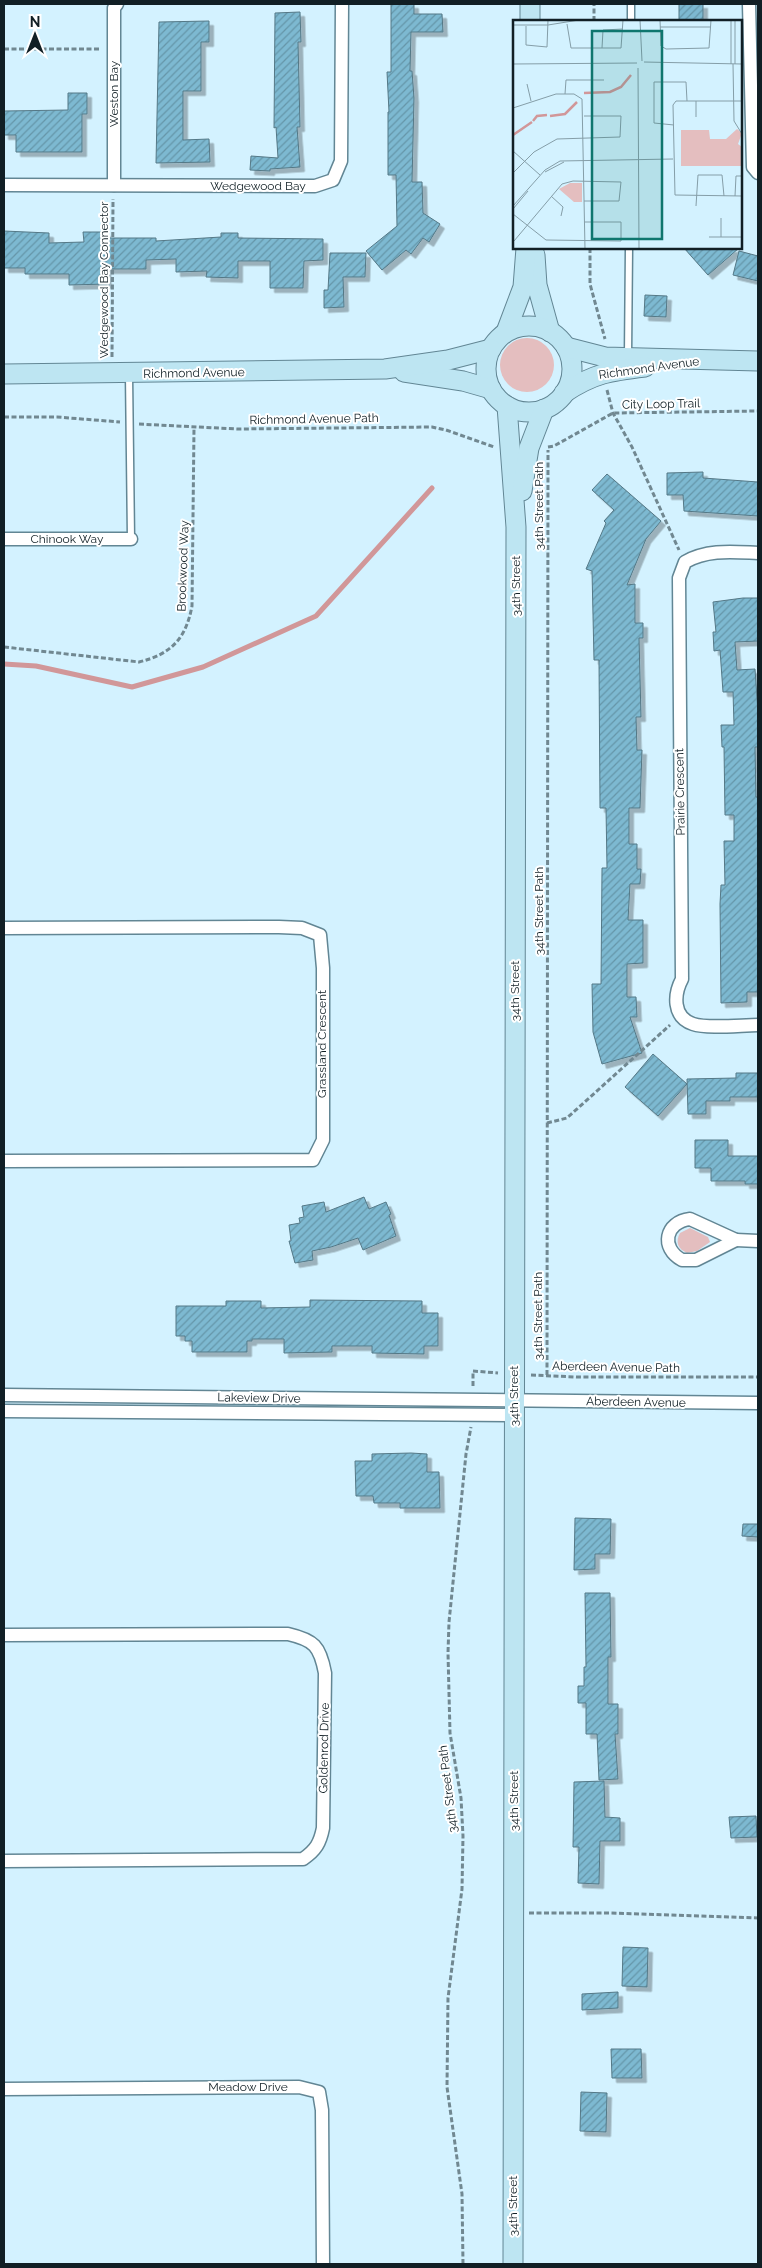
<svg xmlns="http://www.w3.org/2000/svg" width="762" height="2268" font-family="Raleway,sans-serif">
	<style>
		.green { fill: #e4bebf }
		.lines { fill: none; stroke-linecap: round; stroke-linejoin: round }
		.stream { stroke: #d19799; stroke-width: 5 }
		.building { fill: url(#building-hatch); stroke: #547886; filter: url(#shadow) }
		.lane-casing { stroke: #628694; stroke-width: 9 }
		.street-casing { stroke: #628694; stroke-width: 15 }
		.secondary-casing { stroke: #628694; stroke-width: 21 }
		.path { stroke: #718891; stroke-width: 3; stroke-dasharray: 5 2.5; stroke-linecap: butt }
		.lane { stroke: #fff; stroke-width: 6 }
		.street { stroke: #fff; stroke-width: 12 }
		.secondary { stroke: #bde5f2; stroke-width: 19 }
		.labels { text-anchor: middle; dominant-baseline: central; stroke-width: 4; stroke-linejoin: round; paint-order: stroke }
		.street-label { font-size: 12px; fill: #111f25; stroke: #fff }
		.inset-river { fill: none; stroke: #d19799; stroke-width: 2.5 }
		.inset-road { fill: none; stroke: #859ea8; stroke-width: 1 }
		.view { fill: #0f766e; fill-opacity: 0.15; stroke: #0f766e; stroke-width: 2.5 }
		.inset-edge { fill: none; stroke: #111f25; stroke-width: 2.5 }
	</style>
	<defs>
		<pattern id="building-hatch" width="6" height="6" patternUnits="userSpaceOnUse" patternTransform="scale(1.25)"><rect width="6" height="6" fill="#7db9d1"/><path d="M-1 1l2-2M0 6l6-6M5 7l2-2" fill="none" stroke="#6596a9"/></pattern>
		<filter id="shadow"><feDropShadow dx="4.5" dy="4.5" stdDeviation="0" flood-color="#0004"/></filter>
	</defs>
	<rect width="100%" height="100%" fill="#d3f2ff"/>
	<g class="green">
		<circle cx="527" cy="365" r="27"/>
		<path d="M690 1228 708 1237 710 1242 697 1251 687 1253C678 1249 675 1242 680 1233Z"/>
	</g>
	<g class="lines">
		<path class="stream" d="M4 664 36 666 132 687 203 667 316 616 432 488"/>
	</g>
	<g class="building">
		<path d="M391 4H414V14H442L443 32H411L410 71H412L414 98 412 182H422L423 213 440 224 429 242 423 238 411 254 406 250 382 270 366 251 397 226 396 175H388V112H389L387 72H391Z"/>
		<rect x="679" y="4" width="24" height="17"/>
		<path d="M300 12 301 42H298L300 127H297L300 167 270 169V171L250 170 251 156 278 158 276 127 274 128 275 13Z"/>
		<path d="M209 21V42H201V91H183V140L209 139 210 162 156 163 159 22Z"/>
		<path d="M68 93H87V114H82V152H16V135H4V111L68 110Z"/>
		<path d="M4 231 49 233V243L84 242 83 232H106V238H156V241L221 237V233H238V238L323 239V260L304 261 303 288H270V261H238V278L206 277 207 271 176 272V259L146 260V269H106L107 284 69 285V274H25V268H4Z"/>
		<path d="M684 248H739L708 275Z"/>
		<path d="M739 251 758 256V281L733 275Z"/>
		<path d="M330 253H366L365 277H343L344 307 324 308V290H328Z"/>
		<path d="M645 295 667 296 666 317 644 316Z"/>
		<path d="M703 472V478L758 482V516L684 511 683 495H667V473Z"/>
		<path d="M607 474 661 521 646 539 627 585 635 584V623H643V638H639L641 717H636L637 750H642L640 808H629V844H637V869H641L640 884H630L628 920H643V963L627 964V997H636L637 1017H630L642 1053 602 1064 593 1032 592 984H601L602 868H607L606 808H600L599 660H594L592 571 586 569 606 523 604 521 614 510 592 490Z"/>
		<path d="M743 598H758V641L735 642 737 670 755 669 758 713V747H755L756 797H758V992H747V1002L721 1003 720 904 721 885H725L724 841H734V815H725L724 747H722L721 725H734L733 692H723L720 650 714 651 713 632H716L713 602Z"/>
		<path d="M653 1054 687 1084 658 1116 625 1087Z"/>
		<path d="M736 1073H758V1097H730V1101H706V1114H688L687 1079 736 1078Z"/>
		<path d="M695 1140H728V1156H758V1184H745V1181H711V1168H695Z"/>
		<path d="M364 1197 369 1209 386 1202 391 1214 389 1215 396 1236 363 1250 358 1238 331 1247 312 1251 313 1260 295 1263 289 1241H291L289 1225 300 1223 299 1218 304 1217 302 1206 324 1202 326 1212Z"/>
		<path d="M310 1300 422 1301V1313H438V1346H424V1354L372 1353V1346H332V1352L284 1353V1339H252V1341H247V1352H192V1341H185V1336H176V1306H226V1301H261V1308L310 1307Z"/>
		<path d="M411 1453 427 1454V1472H439L440 1508H400V1503H374L373 1496H356L355 1461H372V1454Z"/>
		<path d="M575 1518 611 1519 610 1554H595V1569L574 1570Z"/>
		<path d="M743 1524H758V1537L742 1536Z"/>
		<path d="M585 1593H610L611 1657H608V1704H618V1734H615L618 1779 599 1780 597 1734H586V1703H578V1686H584V1667H586Z"/>
		<path d="M604 1781 605 1817 620 1818V1841H600L599 1884 578 1883 579 1847H573L574 1782Z"/>
		<path d="M756 1816 757 1837 731 1838 729 1817Z"/>
		<path d="M623 1947 648 1948 647 1987 622 1986Z"/>
		<path d="M618 1992V2008L582 2010V1994Z"/>
		<path d="M611 2049H641L642 2078H612Z"/>
		<path d="M581 2092 607 2093 606 2132 580 2131Z"/>
	</g>
	<g class="lines">
		<g class="lane-casing">
			<g id="lane">
				<path d="M631 21V4"/>
				<path d="M628 356 629 248"/>
				<path d="M129 375 131 539"/>
			</g>
		</g>
		<g class="street-casing">
			<g id="street">
				<path d="M749 4 753 167 758 173"/>
				<path d="M4 185 315 186 333 180 341 161 342 4"/>
				<path d="M114 185V8L117 4"/>
				<path d="M4 539H131"/>
				<path d="M758 553C733 552 708 549 685 562L679 578 682 979C674 994 672 1017 693 1024 707 1029 742 1025 758 1025"/>
				<path d="M4 928 279 927 302 928 320 935 323 968V1140L313 1160 4 1161"/>
				<path d="M690 1219 736 1240 696 1260H682C660 1248 665 1222 690 1219Z"/>
				<path d="M736 1240 758 1241"/>
				<path d="M4 1395 758 1403"/>
				<path d="M4 1411 514 1415"/>
				<path d="M4 1635 288 1634C314 1640 320 1646 325 1673L323 1828C320 1843 316 1850 303 1859L4 1861"/>
				<path d="M4 2089 299 2087 319 2092 322 2110 323 2264"/>
			</g>
		</g>
		<g class="secondary-casing">
			<g id="secondary">
				<path d="M530 4V21"/>
				<path d="M535 255 537 285 550 332"/>
				<circle cx="529" cy="369" r="43"/>
				<path d="M506 332 523 287 526 248"/>
				<path d="M566 347 605 357 758 361"/>
				<path d="M404 372 463 381 491 389"/>
				<path d="M4 374 385 369 448 360 491 349"/>
				<path d="M564 393C594 373 611 371 645 367"/>
				<path d="M507 406 516 527 513 2264"/>
				<path d="M522 491 529 448 544 409"/>
			</g>
		</g>
		<g class="path">
			<path d="M594 21V4"/>
			<path d="M4 49H101"/>
			<path d="M590 248V284L605 339"/>
			<path d="M112 357 113 199"/>
			<path d="M607 390 613 413 632 447 679 550"/>
			<path d="M4 417H57L120 422"/>
			<path d="M139 424 238 429 432 427 446 430 494 447"/>
			<path d="M548 447 554 446 613 413 758 411"/>
			<path d="M4 647 139 662C172 654 186 638 192 606L194 428"/>
			<path d="M547 1123 567 1118 670 1025"/>
			<path d="M531 1375 576 1377H758"/>
			<path d="M547 1375 548 450"/>
			<path d="M473 1386V1371L498 1373"/>
			<path d="M529 1913H610L758 1918"/>
			<path d="M463 2264 462 2194 447 2087 448 1998 462 1889 463 1836 461 1798 450 1733 448 1653 449 1622 466 1454 471 1427"/>
		</g>
		<use href="#lane" class="lane"/>
		<use href="#street" class="street"/>
		<use href="#secondary" class="secondary"/>
	</g>
	<g class="labels">
		<g class="street-label">
			<text transform="translate(114 94) rotate(-90)">Weston Bay</text>
			<text x="258" y="186">Wedgewood Bay</text>
			<text transform="translate(104 280) rotate(-90)">Wedgewood Bay Connector</text>
			<text transform="translate(649 368) rotate(-8)">Richmond Avenue</text>
			<text transform="translate(194 373) rotate(-1)">Richmond Avenue</text>
			<text transform="translate(661 404) rotate(-1)">City Loop Trail</text>
			<text transform="translate(314 419) rotate(-1)">Richmond Avenue Path</text>
			<text transform="translate(539 506) rotate(-90)">34th Street Path</text>
			<text x="67" y="539">Chinook Way</text>
			<text transform="translate(183 566) rotate(-88)">Brookwood Way</text>
			<text transform="translate(516 586) rotate(-90)">34th Street</text>
			<text transform="translate(680 792) rotate(-91)">Prairie Crescent</text>
			<text transform="translate(539 911) rotate(-90)">34th Street Path</text>
			<text transform="translate(515 991) rotate(-90)">34th Street</text>
			<text transform="translate(322 1044) rotate(-90)">Grassland Crescent</text>
			<text transform="translate(538 1316) rotate(-90)">34th Street Path</text>
			<text transform="translate(616 1367) rotate(1)">Aberdeen Avenue Path</text>
			<text transform="translate(514 1396) rotate(-90)">34th Street</text>
			<text transform="translate(259 1398) rotate(1)">Lakeview Drive</text>
			<text transform="translate(636 1402) rotate(1)">Aberdeen Avenue</text>
			<text transform="translate(324 1748) rotate(-89)">Goldenrod Drive</text>
			<text transform="translate(448 1789) rotate(-97)">34th Street Path</text>
			<text transform="translate(514 1801) rotate(-90)">34th Street</text>
			<text x="248" y="2087">Meadow Drive</text>
			<text transform="translate(513 2206) rotate(-90)">34th Street</text>
		</g>
	</g>
	<g transform="translate(513 20)">
		<rect width="229" height="229" fill="#d3f2ff"/>
		<path d="M224 109 229 113 225 124 229 127V146H168V110H196L197 119H213ZM57 163H69V182H61L46 169Z" fill="#e4bebf"/>
		<path class="inset-river" d="M71 73 97 72 108 67 118 55M37 96 52 94 64 82M20 101 24 96 34 95M0 115 19 102"/>
		<path class="inset-road" d="M127 0 129 41M147 0 148 26 153 29 196 28 198 0M218 0V44M222 0V44M54 4 58 28H108L110 0M0 5H35L66 0M13 6V25L34 27 35 0M147 7H198M89 28 90 10 110 9M131 42 229 44M0 44 124 43M220 44 221 101 229 114M125 48 126 229M14 64 18 81M52 74 53 60H91M229 81H163L160 85 162 175 229 176M0 88 43 74H61L69 79 72 229M183 97V81M161 105 141 103V62H173L174 81M0 131 27 155M32 152 51 142M0 153 21 132 44 119 107 117 108 96H71M38 176 50 187 48 196M222 176 223 156H229M0 186 32 150 47 141 160 139M183 186 185 155H209L211 176M0 189 15 171M0 194 33 220 108 221V202H71M196 217H229M208 217V198M1 221 49 164 60 161 108 162 106 181H71"/>
		<path class="view" d="M79 11H149V219H79Z"/>
		<rect width="229" height="229" class="inset-edge"/>
	</g>
	<rect width="762" height="2268" fill="none" stroke="#111f25" stroke-width="10"/>
	<g transform="translate(35 35)" stroke="#ffffff" stroke-width="4" paint-order="stroke">
	<path d="M0-4L9 19L0 12L-9 19Z" fill="#111f25"/>
	<text y="-8" font-size="14" font-weight="bold" text-anchor="middle" fill="#111f25">N</text>
	</g>
</svg>
